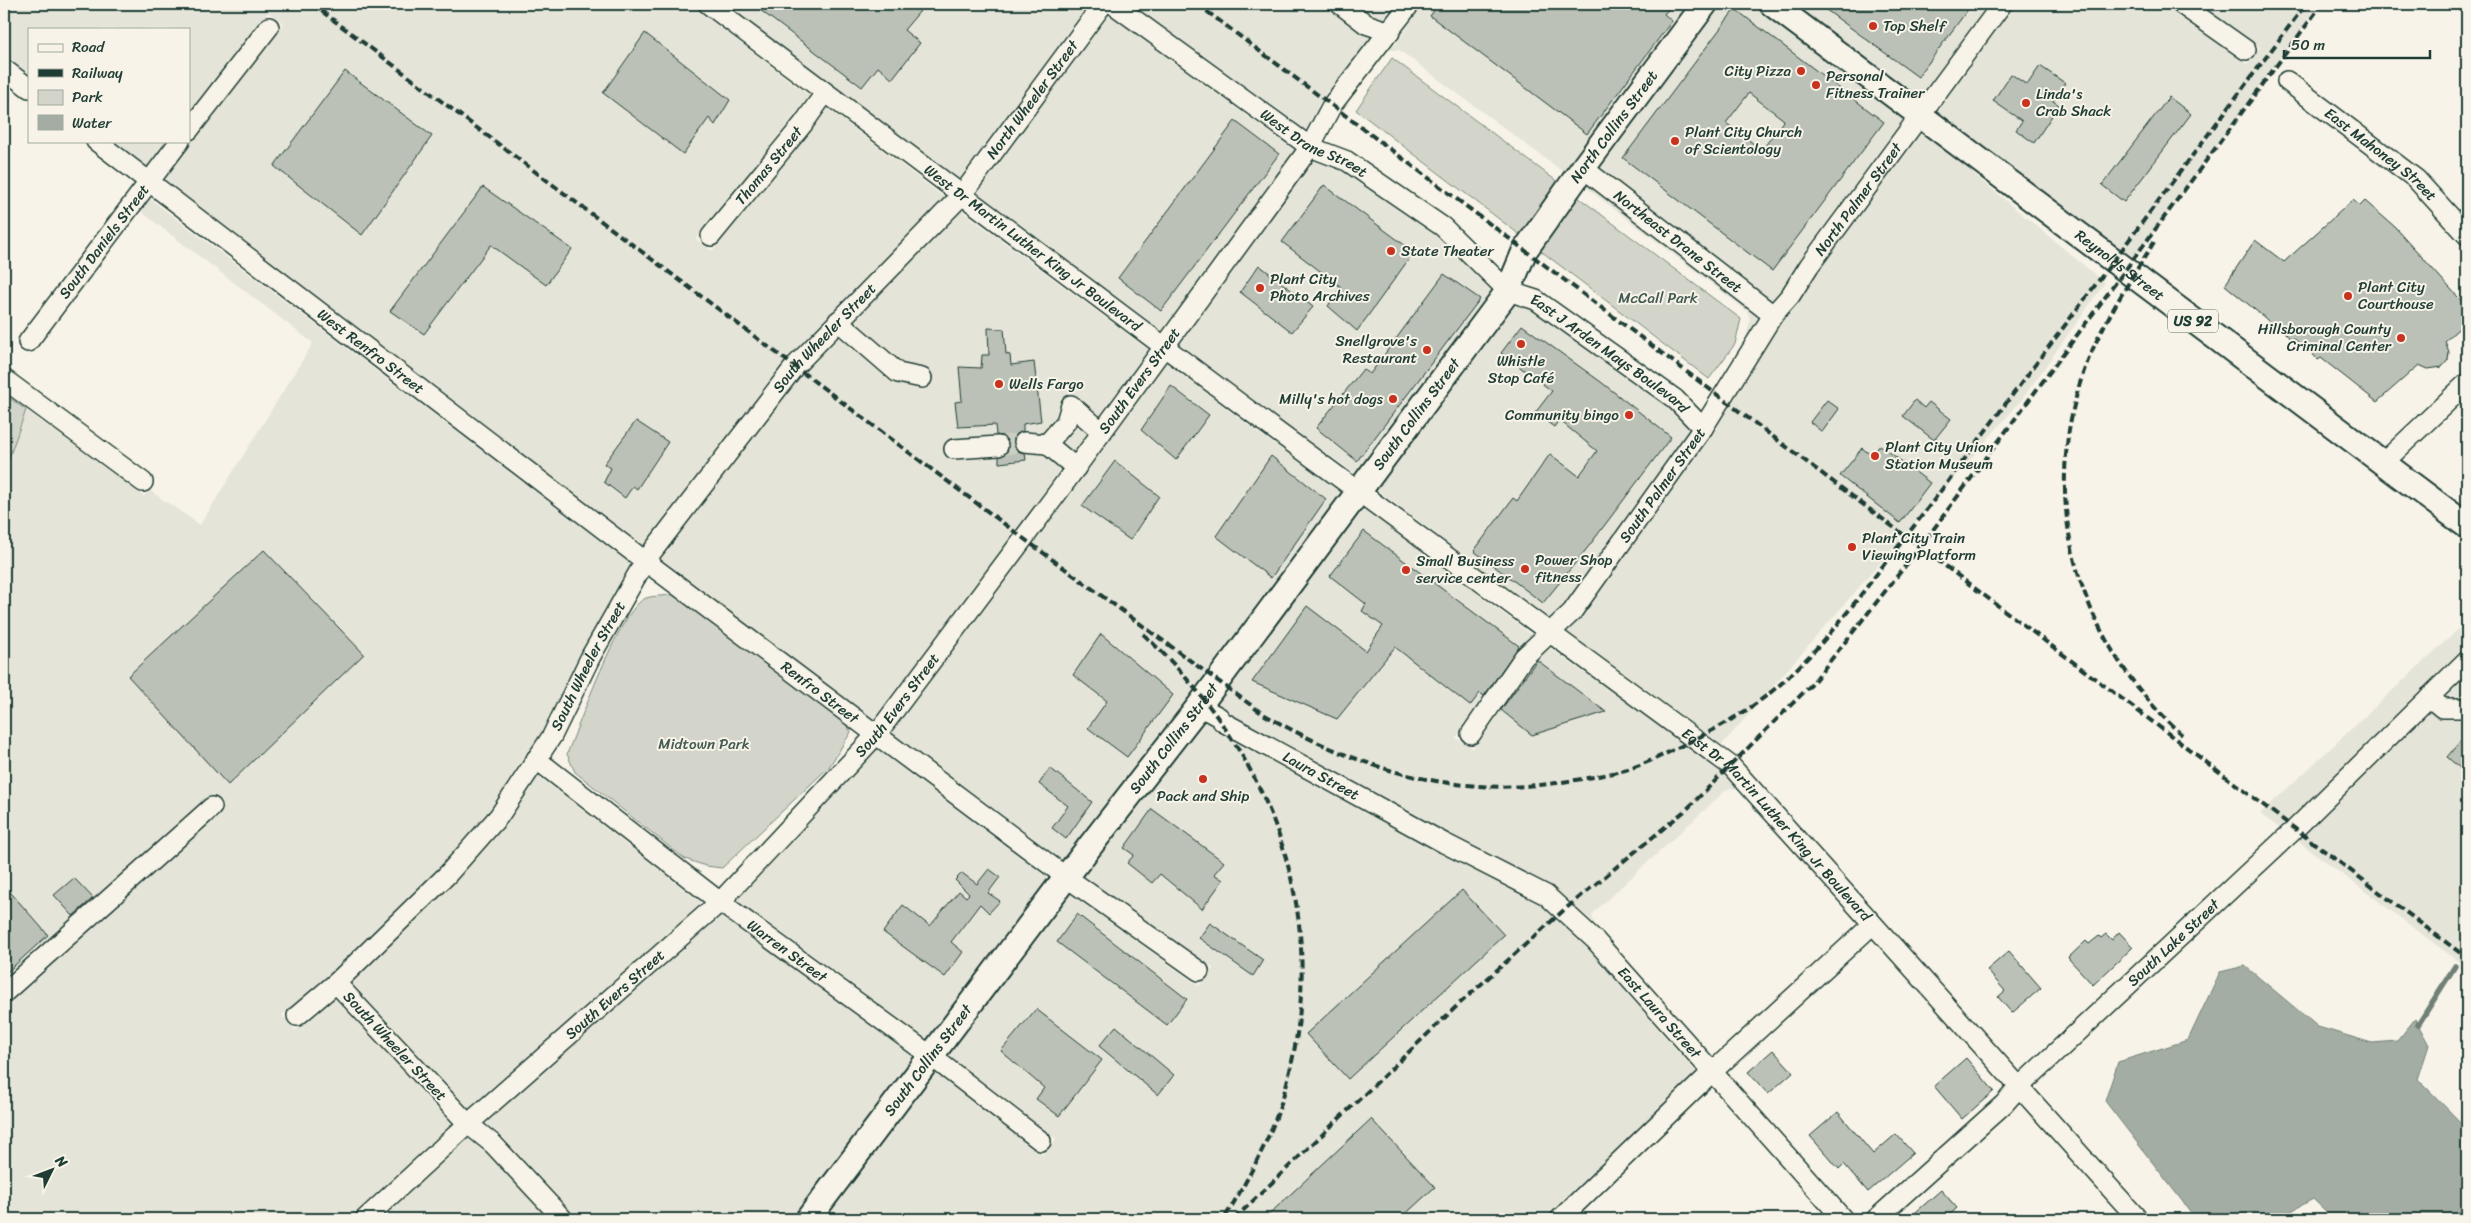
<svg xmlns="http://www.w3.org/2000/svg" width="2471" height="1223" font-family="Sriracha,sans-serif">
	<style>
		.built { fill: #e5e4d9 }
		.green { fill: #d3d5ca; stroke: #79897f }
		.water { fill: #a4ada3; stroke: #6f8077 }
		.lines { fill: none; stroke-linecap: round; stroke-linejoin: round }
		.stream { stroke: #6f8077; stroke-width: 5.5 }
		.building { fill: #bbc1b6; stroke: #1f3d34; fill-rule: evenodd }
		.minor-tunnel { stroke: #cccfc4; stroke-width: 19; stroke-dasharray: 19 9; stroke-linecap: butt }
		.minor-casing { stroke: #1f3d34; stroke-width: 22 }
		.major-casing { stroke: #1f3d34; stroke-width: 28 }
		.minor { stroke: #f7f3e8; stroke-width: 19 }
		.major { stroke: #f7f3e8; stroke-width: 24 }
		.rail { stroke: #1f3d34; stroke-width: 4; stroke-dasharray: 8 4; stroke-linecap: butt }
		.poi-dot { fill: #c8321e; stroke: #f7f3e8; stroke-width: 2 }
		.labels { text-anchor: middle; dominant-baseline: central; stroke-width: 4; stroke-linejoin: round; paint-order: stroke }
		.shield { fill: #f7f3e8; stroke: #60746a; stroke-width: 1 }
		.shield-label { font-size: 14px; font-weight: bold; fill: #1f3d34 }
		.poi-label { font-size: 15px; fill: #1f3d34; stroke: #f7f3e8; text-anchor: start }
		.street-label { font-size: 15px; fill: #1f3d34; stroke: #f7f3e8 }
		.park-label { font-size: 15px; fill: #435b52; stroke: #f7f3e8 }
	</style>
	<rect width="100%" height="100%" fill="#f7f3e8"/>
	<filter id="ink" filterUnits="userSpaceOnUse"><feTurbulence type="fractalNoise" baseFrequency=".02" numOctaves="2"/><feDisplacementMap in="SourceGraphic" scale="10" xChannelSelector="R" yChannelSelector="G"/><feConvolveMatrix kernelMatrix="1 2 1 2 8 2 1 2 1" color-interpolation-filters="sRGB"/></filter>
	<g filter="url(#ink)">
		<g class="built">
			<path d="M4 4H689L810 96 696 239 712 251 827 108 945 198 788 360 644 546 163 180 284 24 268 12 189 114V29H29V74L4 54Z"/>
			<path d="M727 4H1090L959 181Z"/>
			<path d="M1132 4H1321L1359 32 1373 38 1329 92 1327 91 1317 107 1318 109 1307 131Z"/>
			<path d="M1359 4H1398L1387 19 1372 14Z"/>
			<path d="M1423 4H1693L1566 174 1399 50H1388L1395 45Z"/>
			<path d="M1718 4H1753L1905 118 1800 260 1781 290 1764 310 1745 342 1750 320 1747 311 1583 185Z"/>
			<path d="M1790 4H1990L1918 100Z"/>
			<path d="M2015 4H2161L2247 64 2260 47 2200 4H2319L2133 261 1935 112Z"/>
			<path d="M1108 14 1295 151 1162 331 976 193Z"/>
			<path d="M1921 130 2105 283 2020 402 1722 745 1565 631 1580 617 1711 434 1718 427 1716 425 1782 321 1799 301 1817 271Z"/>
			<path d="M114 141H167L147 168Z"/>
			<path d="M1313 160 1341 170 1436 236 1494 293 1357 475 1282 422 1179 344Z"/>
			<path d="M149 198 632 565 581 652 543 732 520 762 490 811 439 868 329 975 282 1015 295 1030 334 998 453 1124 351 1219H4V657L8 636 4 618V472L26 410 144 496 149 490 200 525 313 343 140 211Z"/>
			<path d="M961 210 1149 350 1045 494 875 720 660 558 803 373Z"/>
			<path d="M1511 304 1531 309 1668 408 1689 430 1564 606 1549 619 1373 487Z"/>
			<path d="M1166 362 1267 439 1343 493 1209 676 1065 862 891 732 1062 505Z"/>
			<path d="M1360 505 1532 635 1516 652 1456 738 1473 748 1532 663 1548 647 1689 747 1723 774 1737 789 1730 788 1725 791 1595 911 1592 916 1594 923 1552 886 1450 834 1230 714 1214 702Z"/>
			<path d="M2467 621V646L2281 829 2260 814Z"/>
			<path d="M2467 674V968L2298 841Z"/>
			<path d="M1201 720 1211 725 1217 732 1430 848 1540 904 1586 947 1697 1073 1543 1219H820L932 1071 1042 1155 1056 1139 946 1053 1068 892 1199 986 1213 968 1081 874Z"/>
			<path d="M877 749 1051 880 930 1041 735 899Z"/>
			<path d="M537 775 702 903 469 1109 351 982 455 881 506 823Z"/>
			<path d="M719 915 916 1059 795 1219H578L502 1136 484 1123Z"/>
			<path d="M467 1138 486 1152 548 1219H380Z"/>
		</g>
		<g class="green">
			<path d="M1392 58 1741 319 1735 344 1709 379 1356 110Z"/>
			<path d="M4 394 26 410 4 472Z"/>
			<path d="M674 594 843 720 851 732 829 767 722 868 706 866 685 859 575 772 567 754C579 725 619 612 644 599 651 595 665 597 674 594Z"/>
		</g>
		<path class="water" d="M2245 966 2318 1027 2372 1043 2397 1041 2415 1019 2429 1045 2418 1079 2467 1129V1219H2334L2313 1199 2277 1219H2196L2105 1101 2118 1062 2188 1040 2220 972Z"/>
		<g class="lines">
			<path class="stream" d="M2418 1025 2455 966"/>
		</g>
		<g class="building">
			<path d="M752 4H911L920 11 904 30 920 43 892 79 878 67 862 87Z"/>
			<path d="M1439 4H1673L1664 14 1672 21 1587 134 1430 16Z"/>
			<path d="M1818 4H1972L1918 77Z"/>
			<path d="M1735 9 1884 122 1772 271 1623 158ZM1749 93 1784 120 1762 150 1726 123Z"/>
			<path d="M645 33 730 100 715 125 709 118 683 154 603 93Z"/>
			<path d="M2040 66 2065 83 2053 101 2059 105 2034 143 2016 130 2022 121 1993 101 2011 74 2027 85Z"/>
			<path d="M345 71 432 136 362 235 274 166Z"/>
			<path d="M2169 97 2191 114 2124 202 2102 185Z"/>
			<path d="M1235 121 1279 154 1161 311 1118 278Z"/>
			<path d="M1324 185 1414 252 1357 331 1328 306 1341 287 1282 242Z"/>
			<path d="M483 187 572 249 546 285 491 245 424 334 390 311Z"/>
			<path d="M2353 200 2360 206 2365 201 2395 227 2467 307V321L2445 341 2449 352 2448 360 2442 367 2428 369 2419 365 2377 402 2321 358 2318 360 2306 347 2304 350 2294 338 2291 340 2280 327 2277 330 2265 318 2225 285 2255 240 2284 262Z"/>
			<path d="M1259 265 1313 307 1292 332 1240 292Z"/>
			<path d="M1444 274 1480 299 1357 461 1316 428 1363 369 1370 374Z"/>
			<path d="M1522 325 1601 382 1671 437 1589 546 1543 603 1474 551 1513 498 1517 501 1550 454 1579 476 1597 451 1559 420 1554 427 1535 413 1552 391 1501 353Z"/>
			<path d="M988 328 1004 329 1006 354 1010 355 1011 365 1034 362 1041 421 1023 424V431L1015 435 1013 442 1017 451 1025 453 1026 460 999 463V457L1008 451 1009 445 1003 436 996 435 995 425 958 427 955 402 962 401 959 367 981 368 982 355H989Z"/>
			<path d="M1171 386 1209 415 1176 460 1141 430Z"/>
			<path d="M1827 400 1839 409 1822 432 1810 422Z"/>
			<path d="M1915 400 1924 408 1929 402 1951 419 1934 440 1903 416Z"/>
			<path d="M636 421 668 442 637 489 633 486 625 498 604 482 611 468 604 464Z"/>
			<path d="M1880 445 1930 483 1900 523 1840 476 1862 448 1872 456Z"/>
			<path d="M1271 456 1326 499 1271 578 1216 536Z"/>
			<path d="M1115 461 1159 496 1130 540 1082 506Z"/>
			<path d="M1364 531 1519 646 1484 696 1480 693 1470 706 1395 647 1337 719 1252 682 1307 606 1366 651 1383 626 1362 611 1366 604 1330 576Z"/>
			<path d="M264 550 364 654 228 785 128 676Z"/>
			<path d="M1101 634 1173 695 1127 757 1088 728 1107 701 1073 675Z"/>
			<path d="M1537 660 1606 712 1532 735 1501 710Z"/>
			<path d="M2467 733V774L2447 757Z"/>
			<path d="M1050 768 1092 802 1066 839 1052 828 1068 806 1039 784Z"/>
			<path d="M1152 809 1224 862 1214 874 1223 880 1202 909 1160 874 1152 883 1127 863 1134 855 1124 848Z"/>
			<path d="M989 869 1000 877 988 893 1000 901 989 913 980 904 951 942 963 952 945 977 883 932 903 905 930 926 959 891 966 897 969 894 955 880 962 873 977 884Z"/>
			<path d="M74 878 93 898 73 916 54 895Z"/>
			<path d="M4 885 48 935 4 975Z"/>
			<path d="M1462 890 1504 935 1348 1079 1306 1034Z"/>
			<path d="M1077 914 1187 999 1167 1025 1057 942Z"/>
			<path d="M1210 923 1263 960 1253 976 1199 938Z"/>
			<path d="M2119 932 2133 947 2093 985 2068 958 2086 941 2089 944 2099 936 2101 938 2106 934 2112 940Z"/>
			<path d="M2009 951 2041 988 2012 1013 1998 997 2005 991 1987 970Z"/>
			<path d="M1036 1009 1102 1060 1059 1116 1036 1099 1044 1088 1001 1051Z"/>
			<path d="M1116 1026 1174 1075 1158 1095 1099 1046Z"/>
			<path d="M1773 1050 1793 1072 1768 1094 1748 1072Z"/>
			<path d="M1966 1058 1994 1091 1962 1119 1934 1086Z"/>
			<path d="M1838 1112 1873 1154 1896 1134 1913 1153 1868 1192 1844 1164 1839 1169 1810 1136Z"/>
			<path d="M1371 1119 1435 1187 1400 1219H1264Z"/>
			<path d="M1941 1190 1957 1208 1945 1219H1908Z"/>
		</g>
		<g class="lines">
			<path class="minor-tunnel" d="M998 446 1024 442"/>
			<g class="minor-casing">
				<g id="minor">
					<path id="s1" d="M708 4 1275 430 1731 766 2138 1219"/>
					<path id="s2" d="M1113 4 1310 147 1347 161 1443 227 1508 291 1536 300 1675 399 1703 428"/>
					<path d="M1340 4 1366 24 1390 32"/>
					<path d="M2181 4 2246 50"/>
					<path d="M4 69 29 88"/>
					<path id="s3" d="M2287 81 2416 179 2467 235"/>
					<path d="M189 130 269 27"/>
					<path id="s4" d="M96 141 645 561 1066 877 1199 971"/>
					<path id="s5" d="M1583 168 1773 315"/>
					<path id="s6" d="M711 236 803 124 825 93"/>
					<path d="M838 321 898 373 922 378"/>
					<path id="s7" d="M28 342 180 141"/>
					<path d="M4 379 143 482"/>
					<path d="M1024 442 1047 444 1076 468"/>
					<path d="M1047 444 1066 422 1071 405 1102 432"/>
					<path d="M954 449 998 446"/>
					<path d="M2383 463 2467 383"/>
					<path d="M2429 697 2442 708H2467"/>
					<path id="s8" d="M1199 706 1219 717 1223 722 1444 843 1546 895 1595 940 1843 1219"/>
					<path id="s9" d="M1471 734 1524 657 1572 612 1703 428 1773 315 1790 296 1809 266 2002 4"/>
					<path id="s10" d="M536 759 720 902 931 1056 1041 1141"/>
					<path d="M4 993 212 807"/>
					<path d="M297 1016 336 983"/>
					<path id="s11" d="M365 1219 468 1124 720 902 876 735 1053 499 1310 147 1332 105 1410 4"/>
					<path id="s12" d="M563 1219 493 1144 468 1124 336 983 447 875 499 816 552 736 591 656 645 561 795 366 961 196 1103 4"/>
					<path d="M1560 1219 1712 1072 1872 925"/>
					<path id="s13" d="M1876 1219 2004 1104 2019 1087 2295 829 2467 660"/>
				</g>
			</g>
			<g class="major-casing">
				<g id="major">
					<path id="s14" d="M1772 4 2467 526"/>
					<path id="s15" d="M808 1219 1066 877 1199 706 1508 291 1525 250 1583 168 1705 4"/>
				</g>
			</g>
			<use href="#minor" class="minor"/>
			<use href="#major" class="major"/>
			<g class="rail">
				<path d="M312 4 1023 538 1263 714C1361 770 1456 800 1569 781 1594 777 1621 773 1645 763 1658 758 1671 751 1683 745 1719 728 1756 707 1785 680 1822 646 1852 607 1882 567 1925 513 1966 457 2007 402 2107 270 2206 137 2306 4"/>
				<path d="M1197 4 2467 958"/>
				<path d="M2154 242C2130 281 2101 325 2085 368 2037 503 2077 639 2182 735"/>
				<path d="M1143 634C1275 755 1335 921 1283 1097 1270 1140 1247 1181 1224 1219"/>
				<path d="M1234 1219 1459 1004 1564 910 1687 809 1811 685 1921 546 2322 4"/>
			</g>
		</g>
	</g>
	<g class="poi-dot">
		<circle cx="1873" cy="26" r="5"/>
		<circle cx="1801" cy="71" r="5"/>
		<circle cx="1816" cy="85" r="5"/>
		<circle cx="2026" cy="103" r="5"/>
		<circle cx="1675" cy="141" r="5"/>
		<circle cx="1391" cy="251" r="5"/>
		<circle cx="1260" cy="288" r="5"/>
		<circle cx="2348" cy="296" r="5"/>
		<circle cx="2401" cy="338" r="5"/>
		<circle cx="1521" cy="344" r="5"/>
		<circle cx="1427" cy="350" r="5"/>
		<circle cx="999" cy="384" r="5"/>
		<circle cx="1393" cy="399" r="5"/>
		<circle cx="1629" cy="415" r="5"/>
		<circle cx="1875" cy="456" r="5"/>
		<circle cx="1852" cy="547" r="5"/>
		<circle cx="1525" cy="569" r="5"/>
		<circle cx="1406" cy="570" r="5"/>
		<circle cx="1203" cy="779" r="5"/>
	</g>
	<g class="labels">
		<rect class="shield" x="2168" y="309.5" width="50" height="23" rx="4"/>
		<g class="shield-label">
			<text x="2193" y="321">US 92</text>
		</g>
		<g class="poi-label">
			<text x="1883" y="26">Top Shelf</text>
			<text x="1791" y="71" text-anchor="end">City Pizza</text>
			<text x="1826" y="76">Personal<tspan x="1826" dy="17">Fitness Trainer</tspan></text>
			<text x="2036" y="94">Linda's<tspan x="2036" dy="17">Crab Shack</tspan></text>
			<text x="1685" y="132">Plant City Church<tspan x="1685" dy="17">of Scientology</tspan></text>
			<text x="1401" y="251">State Theater</text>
			<text x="1270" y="279">Plant City<tspan x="1270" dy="17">Photo Archives</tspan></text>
			<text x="2358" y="287">Plant City<tspan x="2358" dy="17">Courthouse</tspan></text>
			<text x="2391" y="329" text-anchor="end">Hillsborough County<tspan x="2391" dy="17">Criminal Center</tspan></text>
			<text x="1417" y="341" text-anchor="end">Snellgrove's<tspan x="1417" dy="17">Restaurant</tspan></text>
			<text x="1521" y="361" text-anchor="middle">Whistle<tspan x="1521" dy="17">Stop Café</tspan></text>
			<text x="1009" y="384">Wells Fargo</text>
			<text x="1383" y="399" text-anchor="end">Milly's hot dogs</text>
			<text x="1619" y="415" text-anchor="end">Community bingo</text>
			<text x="1885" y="447">Plant City Union<tspan x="1885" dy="17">Station Museum</tspan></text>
			<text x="1862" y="538">Plant City Train<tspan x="1862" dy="17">Viewing Platform</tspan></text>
			<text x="1535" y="560">Power Shop<tspan x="1535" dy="17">fitness</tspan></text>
			<text x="1416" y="561">Small Business<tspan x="1416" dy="17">service center</tspan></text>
			<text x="1203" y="796" text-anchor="middle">Pack and Ship</text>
		</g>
		<g class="street-label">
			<text stroke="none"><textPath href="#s12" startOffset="1459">North Wheeler Street</textPath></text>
			<text stroke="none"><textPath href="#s15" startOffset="1359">North Collins Street</textPath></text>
			<text stroke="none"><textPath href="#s2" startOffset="245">West Drane Street</textPath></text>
			<text stroke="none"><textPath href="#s3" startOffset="119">East Mahoney Street</textPath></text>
			<text stroke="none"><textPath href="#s6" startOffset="91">Thomas Street</textPath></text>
			<text stroke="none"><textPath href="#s9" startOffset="662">North Palmer Street</textPath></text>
			<text stroke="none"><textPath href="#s7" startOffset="126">South Daniels Street</textPath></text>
			<text stroke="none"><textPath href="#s5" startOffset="120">Northeast Drane Street</textPath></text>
			<text stroke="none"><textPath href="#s1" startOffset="406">West Dr Martin Luther King Jr Boulevard</textPath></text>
			<text stroke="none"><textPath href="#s14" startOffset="435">Reynolds Street</textPath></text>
			<text stroke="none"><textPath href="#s12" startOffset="1142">South Wheeler Street</textPath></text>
			<text stroke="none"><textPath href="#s4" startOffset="346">West Renfro Street</textPath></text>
			<text stroke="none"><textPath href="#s2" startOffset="611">East J Arden Mays Boulevard</textPath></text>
			<text stroke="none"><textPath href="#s11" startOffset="1146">South Evers Street</textPath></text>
			<text stroke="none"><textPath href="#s15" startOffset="1009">South Collins Street</textPath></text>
			<text stroke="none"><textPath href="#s9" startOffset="315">South Palmer Street</textPath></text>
			<text stroke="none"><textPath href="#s12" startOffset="736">South Wheeler Street</textPath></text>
			<text stroke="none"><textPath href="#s4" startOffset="910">Renfro Street</textPath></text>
			<text stroke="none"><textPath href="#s11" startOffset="741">South Evers Street</textPath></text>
			<text stroke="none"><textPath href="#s15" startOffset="604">South Collins Street</textPath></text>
			<text stroke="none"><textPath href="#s8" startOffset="141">Laura Street</textPath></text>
			<text stroke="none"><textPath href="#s1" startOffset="1349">East Dr Martin Luther King Jr Boulevard</textPath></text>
			<text stroke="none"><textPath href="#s13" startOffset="406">South Lake Street</textPath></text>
			<text stroke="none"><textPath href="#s10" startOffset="316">Warren Street</textPath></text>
			<text stroke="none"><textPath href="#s11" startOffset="336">South Evers Street</textPath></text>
			<text stroke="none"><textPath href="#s8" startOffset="559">East Laura Street</textPath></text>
			<text transform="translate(395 1046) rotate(47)">South Wheeler Street</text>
			<text stroke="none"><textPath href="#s15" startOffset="199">South Collins Street</textPath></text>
		</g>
		<g class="park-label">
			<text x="1658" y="298">McCall Park</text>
			<text x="704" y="744">Midtown Park</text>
		</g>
	</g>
	<rect width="2471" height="1223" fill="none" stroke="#f7f3e8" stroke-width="20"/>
	<rect x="10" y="10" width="2451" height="1203" fill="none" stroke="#1f3d34" stroke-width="2" filter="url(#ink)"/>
	<rect x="28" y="28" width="162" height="115" fill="#f7f3e8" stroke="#a1aaa0"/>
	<rect x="38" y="44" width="25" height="8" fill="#f7f3e8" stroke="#a1aaa0"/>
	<text x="72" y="52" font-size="15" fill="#1f3d34">Road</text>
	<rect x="38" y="69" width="25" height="8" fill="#1f3d34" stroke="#a1aaa0"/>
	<text x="72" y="78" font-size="15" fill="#1f3d34">Railway</text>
	<rect x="38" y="90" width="25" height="15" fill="#d3d5ca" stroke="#a1aaa0"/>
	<text x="72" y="102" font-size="15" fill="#1f3d34">Park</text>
	<rect x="38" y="115" width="25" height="15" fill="#a4ada3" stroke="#a1aaa0"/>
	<text x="72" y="128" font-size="15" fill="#1f3d34">Water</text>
	<g transform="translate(52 1170) rotate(48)" stroke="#f7f3e8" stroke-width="4" paint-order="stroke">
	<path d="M0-4L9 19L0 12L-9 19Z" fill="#1f3d34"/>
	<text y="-8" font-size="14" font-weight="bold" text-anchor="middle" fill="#1f3d34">N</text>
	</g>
	<path d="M2284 50v8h146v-8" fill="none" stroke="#1f3d34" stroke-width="2.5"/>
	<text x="2291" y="50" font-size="15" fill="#1f3d34" stroke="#f7f3e8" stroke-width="4" paint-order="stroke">50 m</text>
</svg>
